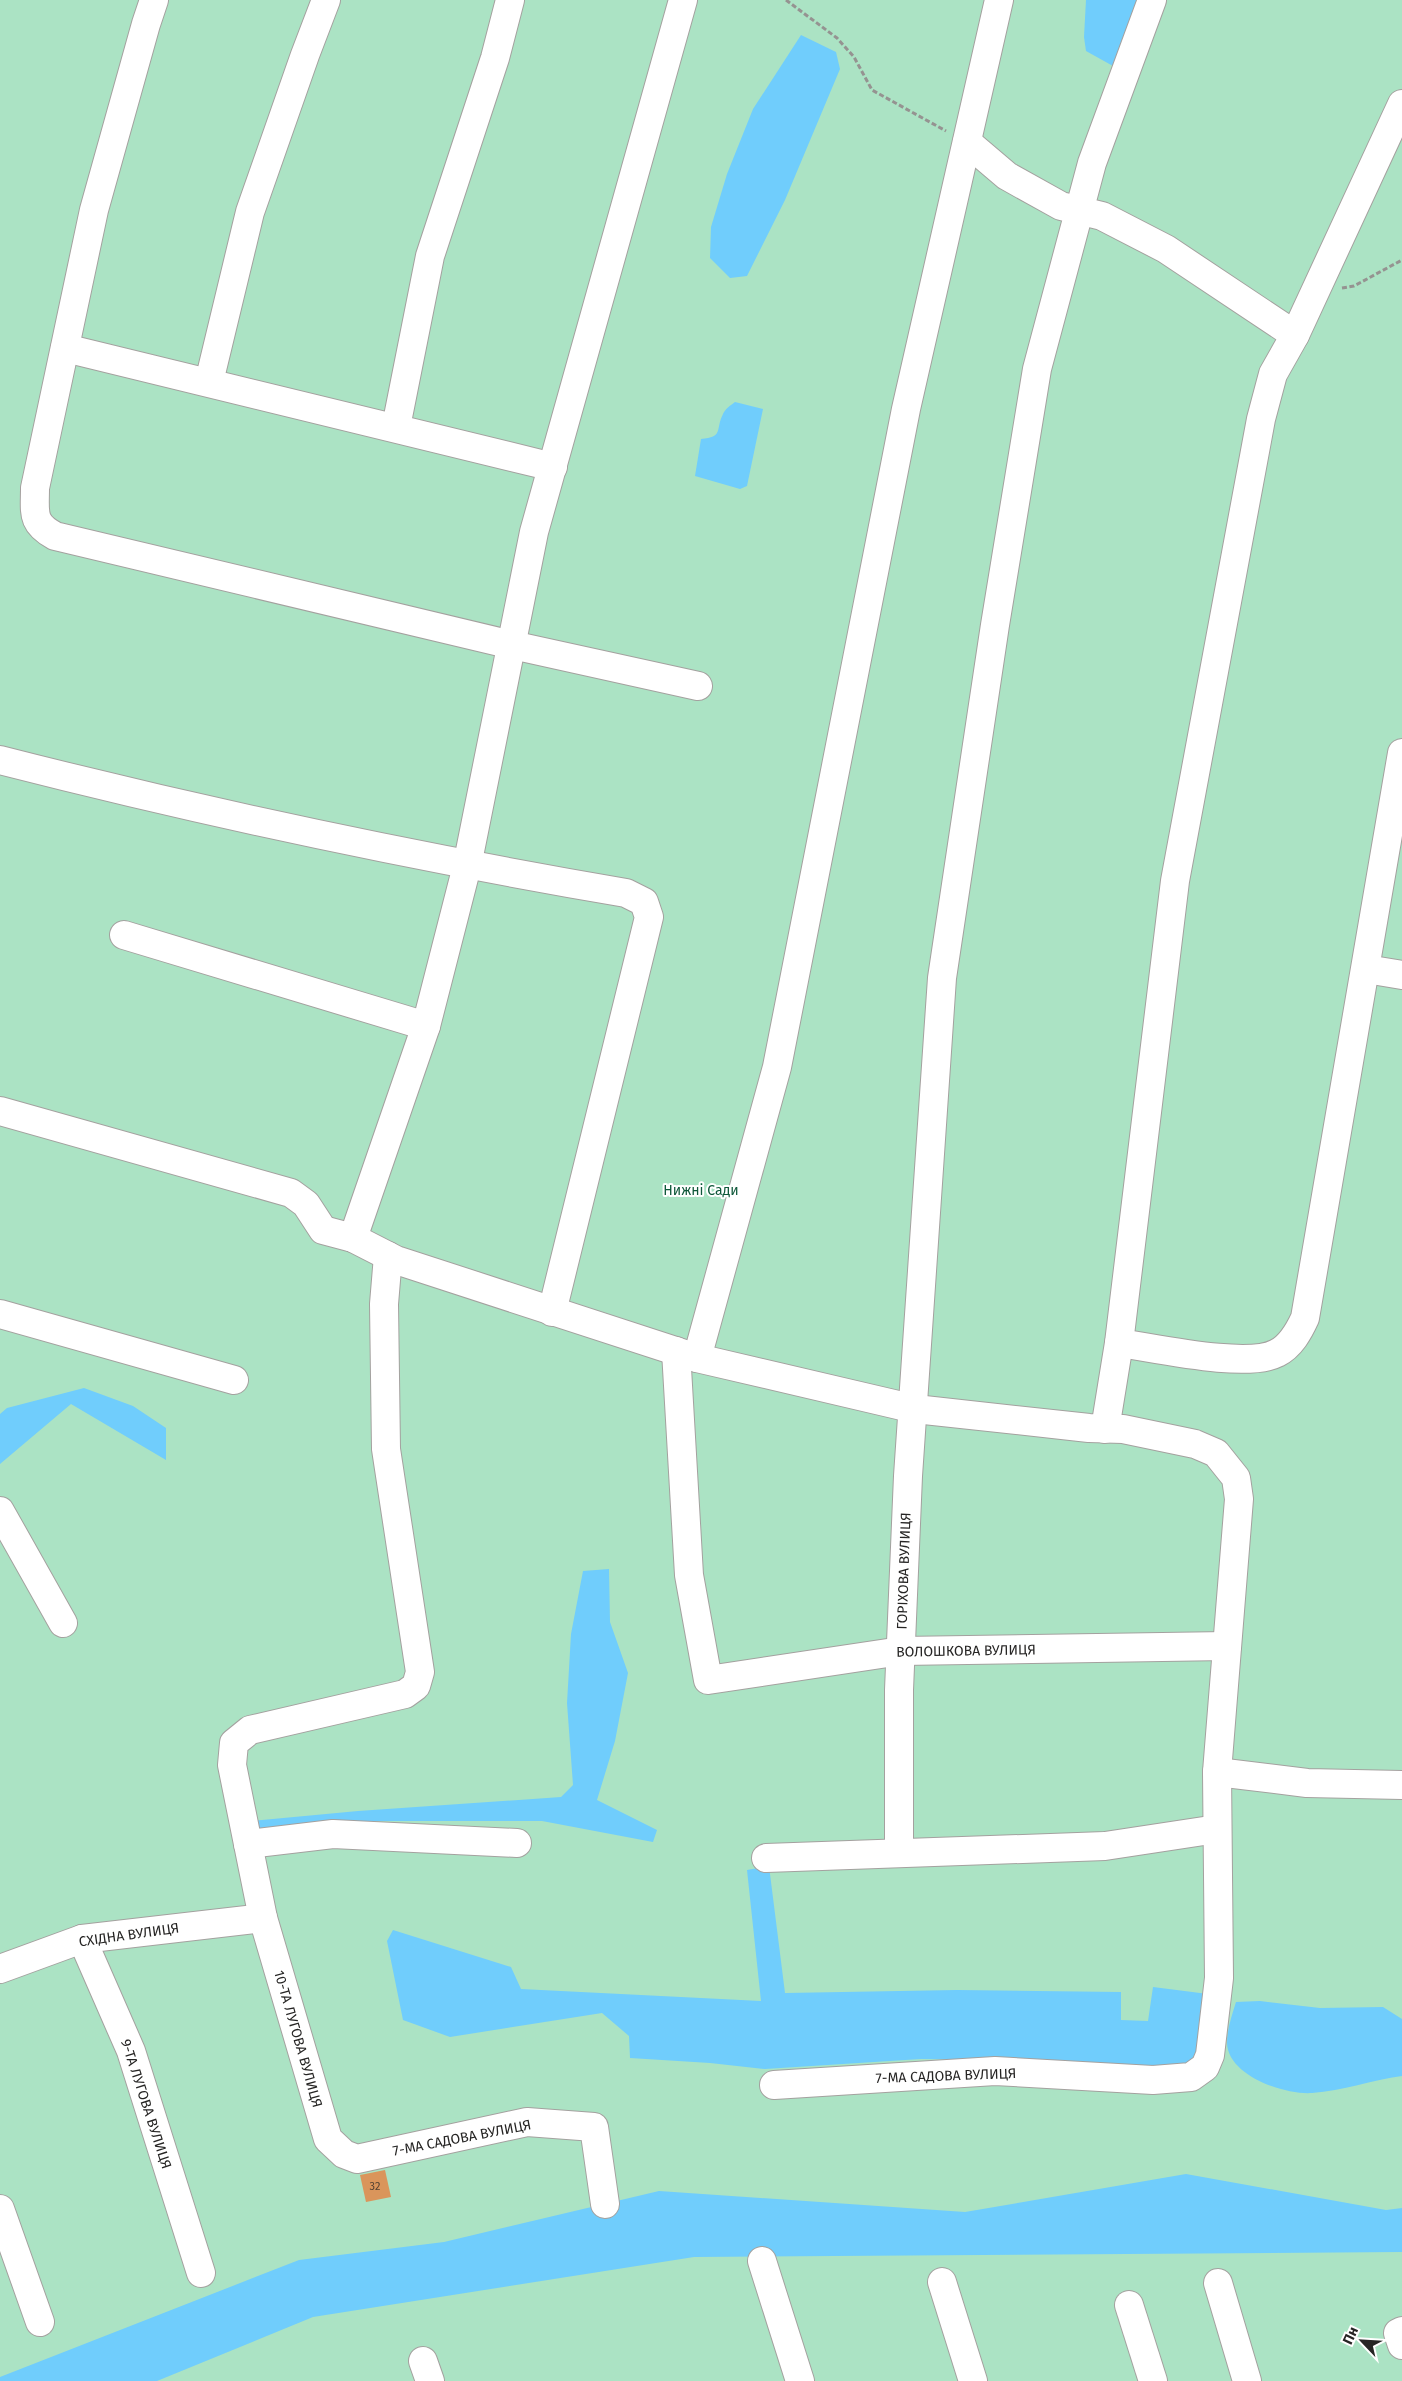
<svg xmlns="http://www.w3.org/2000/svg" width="1402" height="2381" font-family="'Fira Sans',sans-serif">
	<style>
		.green { fill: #abe3c4 }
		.water { fill: #70cdfc }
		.building { fill: #da955b }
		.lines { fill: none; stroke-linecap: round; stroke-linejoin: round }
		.minor-casing { stroke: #a4a19f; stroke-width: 30 }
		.path { stroke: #959391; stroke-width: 3; stroke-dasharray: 5 2.5; stroke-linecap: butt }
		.minor { stroke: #fff; stroke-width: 28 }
		.labels { text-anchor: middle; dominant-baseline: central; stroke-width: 4; stroke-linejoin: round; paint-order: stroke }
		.number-label { font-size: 11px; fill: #534132 }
		.park-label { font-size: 14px; fill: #0f583a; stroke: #fff }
		.street-label { font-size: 14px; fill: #262524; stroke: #fff }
	</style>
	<rect width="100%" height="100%" fill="#e8e5e3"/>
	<rect class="green" x="0" y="0" width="1402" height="2381"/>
	<g class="water">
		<path d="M1086 0H1144L1113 66 1086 51 1084 37Z"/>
		<path d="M801 35 836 52 840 69 785 200 747 276 730 278 710 258 711 227 727 174 753 109Z"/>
		<path d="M735 402 763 409 747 486 740 489 695 476 701 439C724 437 715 430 723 414 725 409 731 405 735 402Z"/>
		<path d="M84 1388 133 1406 166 1428V1460L71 1404 0 1464V1414L7 1408Z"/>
		<path d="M609 1569 610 1622 628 1673 615 1741 597 1800 657 1830 653 1842 542 1821H360L255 1830 252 1821 358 1811 561 1797 573 1785 567 1703 571 1634 583 1571Z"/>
		<path d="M769 1866 785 1993 957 1990 1121 1992V2020L1148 2021 1153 1987 1208 1994 1199 2058 1188 2067 1162 2073 1015 2060 921 2059 765 2069 710 2063 630 2058 629 2036 602 2013 450 2037 403 2020 387 1941 393 1930 511 1967 521 1989 761 2001 747 1870Z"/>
		<path d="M1260 2001 1320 2008 1383 2007 1402 2019V2076C1372 2080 1343 2091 1312 2093 1285 2095 1228 2076 1227 2043 1227 2029 1232 2015 1236 2002Z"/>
		<path d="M1186 2174 1386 2210 1402 2208V2252L694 2257 313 2317 157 2381H0V2377L299 2260 444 2242 659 2191 965 2212Z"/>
	</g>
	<path class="building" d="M385 2170 391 2197 366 2202 360 2175Z"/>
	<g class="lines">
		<g class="minor-casing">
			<g id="minor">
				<path d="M154 0 146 24 94 210 35 488C35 513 31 523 55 536L512 645 698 686"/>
				<path d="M967 142 1007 176 1061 206 1102 216 1166 249 1295 335"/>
				<path d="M65 348 553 467"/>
				<path d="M209 382 250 212 305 55 326 0"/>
				<path d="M396 427 430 256 495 58 510 0"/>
				<path d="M0 760C207 813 416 857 626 893L644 902 649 917 552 1312"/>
				<path d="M124 935 426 1026"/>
				<path d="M1366 969 1402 975"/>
				<path d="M0 1111 291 1193 306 1204 323 1230 353 1238 396 1260 697 1358 915 1409 1089 1428 1123 1429 1195 1444 1216 1453 1236 1478 1239 1499 1217 1772 1219 1978 1210 2055 1205 2067 1191 2077 1153 2080 995 2071 774 2085"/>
				<path d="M353 1238 426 1026 467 866 534 532 683 0"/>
				<path d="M388 1256 384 1304 386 1449 420 1672 416 1686 405 1694 250 1730 234 1743 232 1765 263 1918 328 2139 344 2154 357 2159 527 2122 594 2127 605 2204"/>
				<path d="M0 1314 234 1380"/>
				<path d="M1119 1343C1155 1348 1247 1369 1277 1353 1291 1346 1299 1331 1305 1318L1402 753"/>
				<path d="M676 1351 689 1575 708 1680 901 1651 1227 1646"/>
				<path d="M697 1358 777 1067 906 409 999 0"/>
				<path d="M1105 1429 1119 1343 1175 881 1261 419 1273 374 1295 335 1402 104"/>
				<path d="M0 1511 63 1623"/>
				<path d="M1217 1772 1307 1783 1402 1785"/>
				<path d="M248 1844 333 1834 517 1843"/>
				<path d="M899 1853V1690L908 1476 942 978 995 625 1037 369 1092 163 1152 0"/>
				<path d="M766 1858 1105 1846 1217 1829"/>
				<path d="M82 1939 131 2051 201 2273"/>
				<path d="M0 1969 82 1939 263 1918"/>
				<path d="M0 2209 40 2322"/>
				<path d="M762 2261 800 2381"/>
				<path d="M942 2282 973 2381"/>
				<path d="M1218 2283 1247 2381"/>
				<path d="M1129 2305 1153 2381"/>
				<path d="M1402 2331 1398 2333 1402 2345"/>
				<path d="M423 2361 430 2381"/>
			</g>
		</g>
		<g class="path">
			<path d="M786 0 837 38 854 57 872 90 946 131"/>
			<path d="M1342 288 1354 286 1402 260"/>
		</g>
		<use href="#minor" class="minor"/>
	</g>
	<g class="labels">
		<g class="number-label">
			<text x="375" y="2186">32</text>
		</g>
		<g class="park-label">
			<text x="701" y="1190">Нижні Сади</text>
		</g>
		<g class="street-label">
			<text transform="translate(904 1571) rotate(-88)">ГОРІХОВА ВУЛИЦЯ</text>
			<text transform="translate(966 1651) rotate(-1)">ВОЛОШКОВА ВУЛИЦЯ</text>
			<text transform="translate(129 1935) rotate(-8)">СХІДНА ВУЛИЦЯ</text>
			<text transform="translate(298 2039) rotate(74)">10-ТА ЛУГОВА ВУЛИЦЯ</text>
			<text transform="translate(946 2076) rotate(-2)">7-МА САДОВА ВУЛИЦЯ</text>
			<text transform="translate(146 2104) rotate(72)">9-ТА ЛУГОВА ВУЛИЦЯ</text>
			<text transform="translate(462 2138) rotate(-11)">7-МА САДОВА ВУЛИЦЯ</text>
		</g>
	</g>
	<g transform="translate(1362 2341) rotate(295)" stroke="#ffffff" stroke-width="4" paint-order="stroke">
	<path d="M0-4L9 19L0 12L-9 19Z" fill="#262524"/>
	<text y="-8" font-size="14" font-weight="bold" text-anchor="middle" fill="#262524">Пн</text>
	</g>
</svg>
